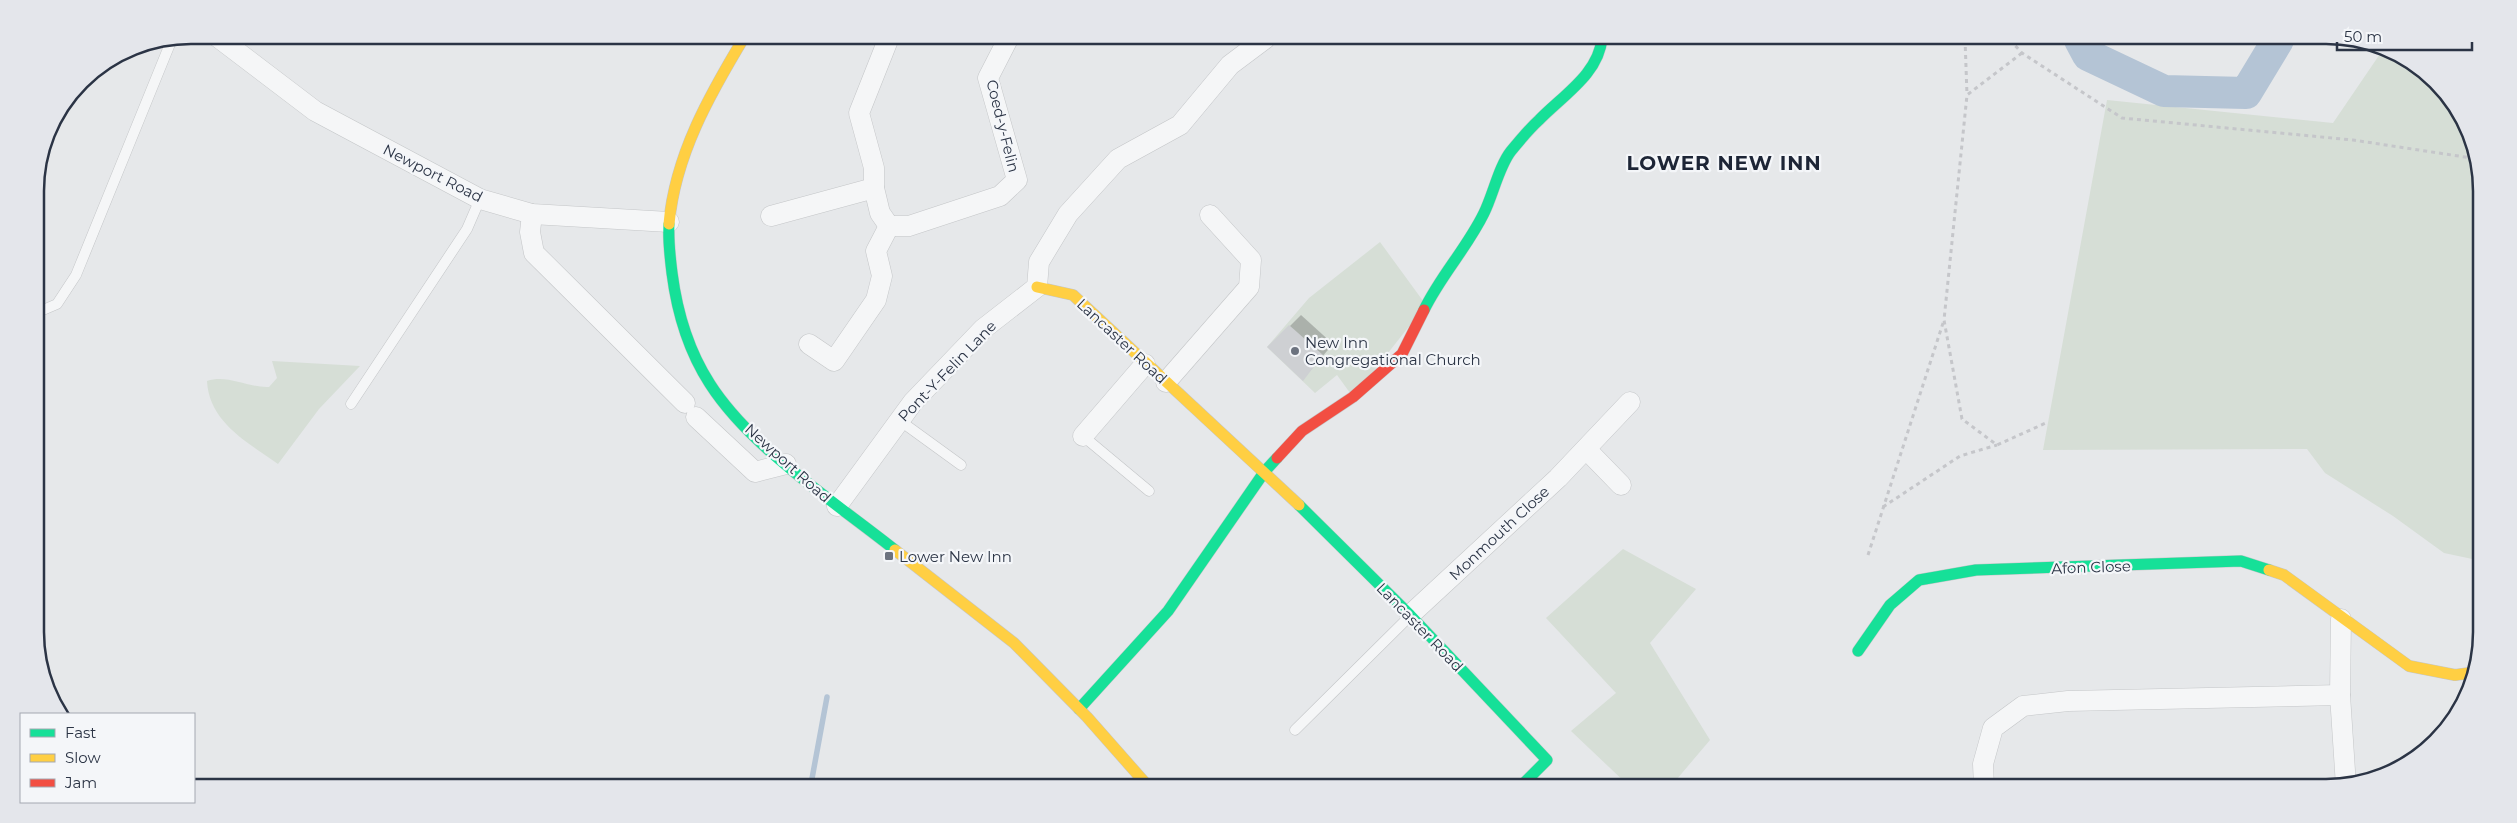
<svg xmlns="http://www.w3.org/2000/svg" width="2517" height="823" font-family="Montserrat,sans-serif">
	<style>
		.green { fill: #d6ded6 }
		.shadow { fill: #0003 }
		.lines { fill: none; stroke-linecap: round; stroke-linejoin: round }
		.stream { stroke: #b4c4d5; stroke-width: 5.5 }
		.river { stroke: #b4c4d5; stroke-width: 32 }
		.building { fill: #ced0d3 }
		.lane-casing { stroke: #c4c6c8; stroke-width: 11 }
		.street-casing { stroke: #c4c6c8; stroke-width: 21 }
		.fast-casing { stroke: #c4c6c8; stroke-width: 12 }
		.slow-casing { stroke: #c4c6c8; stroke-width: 12 }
		.jam-casing { stroke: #c4c6c8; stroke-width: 12 }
		.path { stroke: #c5c6ca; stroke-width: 3; stroke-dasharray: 4 4; stroke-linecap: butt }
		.lane { stroke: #f5f6f7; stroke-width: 10 }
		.street { stroke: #f5f6f7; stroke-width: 20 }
		.fast { stroke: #16e098; stroke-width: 11 }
		.slow { stroke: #ffcf43; stroke-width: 11 }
		.jam { stroke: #f24e42; stroke-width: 11 }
		.poi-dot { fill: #6c737f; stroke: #f4f6f9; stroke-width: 2 }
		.labels { text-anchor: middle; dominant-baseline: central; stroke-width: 4.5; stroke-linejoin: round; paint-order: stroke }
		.street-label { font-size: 15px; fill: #2b3445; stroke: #f4f6f9 }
		.poi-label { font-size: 15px; fill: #2b3445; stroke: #f4f6f9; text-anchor: start }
		.district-label { font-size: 20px; font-weight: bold; letter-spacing: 1px; fill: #1d2536; stroke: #f4f6f9 }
		.rim { fill: none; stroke: #2b3445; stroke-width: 2.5 }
	</style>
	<rect width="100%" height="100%" fill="#e6e8ea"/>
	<g class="green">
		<path d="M2384 48 2412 61 2443 88 2479 161 2477 560 2444 553 2393 516 2325 473 2307 449 2043 450 2107 100 2333 123Z"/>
		<path d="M1380 242 1426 305 1353 397 1337 375 1315 393 1267 347 1309 298Z"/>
		<path d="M272 361 360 366 319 409 278 464C247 442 209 422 207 381 228 374 248 388 269 387L277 378Z"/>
		<path d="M1623 549 1696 589 1650 643 1710 740 1671 786H1629L1571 731 1616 693 1546 618Z"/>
	</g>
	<path class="shadow" d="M1301 315 1333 344 1303 379 1269 347Z"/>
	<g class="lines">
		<path class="stream" d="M811 784 827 697"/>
		<path class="river" d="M2080 40 2088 55 2164 91 2246 93 2278 40"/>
	</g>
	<path class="building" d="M1289 325 1323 355 1303 381 1267 347Z"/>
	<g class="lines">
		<g class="lane-casing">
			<g id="lane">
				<path d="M36 313 57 304 76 275 172 39"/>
				<path d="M351 404 467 229 480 199"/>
				<path d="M899 420 961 465"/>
				<path d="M1083 436 1149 491"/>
				<path d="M1295 730 1410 616"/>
			</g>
		</g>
		<g class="street-casing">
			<g id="street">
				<path d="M215 35 315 111 480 199 532 214 669 222"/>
				<path d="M887 37 888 40 859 113 874 168V188L880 213 889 226"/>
				<path d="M532 214 530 232 534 253 685 403"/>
				<path d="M771 216 874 188"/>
				<path d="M889 226H909L1000 196 1017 180 988 78 1009 37"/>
				<path d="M809 344 834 361 876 300 882 276 876 251 889 226"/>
				<path d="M1166 382 1249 287 1251 260 1210 215"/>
				<path d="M696 417 755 472 786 464"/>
				<path d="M1083 436 1145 364"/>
				<path d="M1586 449 1621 485"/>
				<path d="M837 506 913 402 983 329 1037 287 1039 262 1068 214 1118 159 1180 125 1230 65 1266 38"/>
				<path d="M1410 615 1558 478 1630 402"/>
				<path d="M2340 695 2346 786"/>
				<path d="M1984 787 1983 764 1993 728 2023 706 2068 701 2340 695 2341 619"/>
			</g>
		</g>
		<g class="fast-casing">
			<g id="fast">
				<path d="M669 224C668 240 670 257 672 273 677 312 688 350 710 384 751 448 836 503 895 550"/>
				<path d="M1424 310C1441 275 1467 248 1484 213 1493 195 1499 166 1511 151 1520 140 1529 129 1539 120 1562 96 1599 74 1602 38"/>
				<path d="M1299 505 1410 615 1547 760 1521 786"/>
				<path d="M1858 651 1890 605 1919 580 1976 570 2241 561 2269 570"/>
				<path d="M1079 709 1168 611 1265 471 1277 458"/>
			</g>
		</g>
		<g class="slow-casing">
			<g id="slow">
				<path d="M669 224C675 155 710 94 745 36"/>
				<path d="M1037 287 1073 295 1299 505"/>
				<path d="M895 550 1014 643 1087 717 1147 785"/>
				<path d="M2269 570 2284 575 2409 666 2455 675 2477 672"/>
			</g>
		</g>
		<g class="jam-casing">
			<path id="jam" d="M1277 458 1302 431 1353 397 1402 354 1424 310"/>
		</g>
		<g class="path">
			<path d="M1965 39 1967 95"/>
			<path d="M2010 40 2022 53 2122 118 2353 140 2478 159"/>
			<path d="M2022 53 1967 95 1944 320 1962 419 1997 445 2048 422"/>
			<path d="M1883 507 1960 456 1997 445"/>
			<path d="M1868 555 1944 320"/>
		</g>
		<use href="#lane" class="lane"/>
		<use href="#street" class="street"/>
		<use href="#fast" class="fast"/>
		<use href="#slow" class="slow"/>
		<use href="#jam" class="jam"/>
	</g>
	<g class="poi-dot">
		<circle cx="1295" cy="351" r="5"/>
		<rect x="884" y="551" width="10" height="10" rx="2.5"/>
	</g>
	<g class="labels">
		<g class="street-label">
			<text transform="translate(1003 126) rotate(76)">Coed-y-Felin</text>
			<text transform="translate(433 173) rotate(27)">Newport Road</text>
			<text transform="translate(1122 341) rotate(43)">Lancaster Road</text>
			<text transform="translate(947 371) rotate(-46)">Pont-Y-Felin Lane</text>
			<text transform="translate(788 463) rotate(42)">Newport Road</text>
			<text transform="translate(1499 533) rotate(-43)">Monmouth Close</text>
			<text transform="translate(2091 567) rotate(-2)">Afon Close</text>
			<text transform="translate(1420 627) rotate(46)">Lancaster Road</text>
		</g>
		<g class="poi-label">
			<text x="1305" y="342">New Inn<tspan x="1305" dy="17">Congregational Church</tspan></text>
			<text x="899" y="556">Lower New Inn</text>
		</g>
		<g class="district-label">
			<text x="1724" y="163">LOWER NEW INN</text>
		</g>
	</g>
	<path d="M0 0H2517V823H0ZM191 44H2326A147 147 0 0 1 2473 191V632A147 147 0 0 1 2326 779H191A147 147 0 0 1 44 632V191A147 147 0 0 1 191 44Z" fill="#e4e6eb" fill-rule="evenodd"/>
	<path class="rim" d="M191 44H2326A147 147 0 0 1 2473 191V632A147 147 0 0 1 2326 779H191A147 147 0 0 1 44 632V191A147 147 0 0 1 191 44Z"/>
	<rect x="20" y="713" width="175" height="90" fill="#f4f6f9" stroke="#a4a8b1"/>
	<rect x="30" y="729" width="25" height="8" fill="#16e098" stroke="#a4a8b1"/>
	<text x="65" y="738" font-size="15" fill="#2b3445">Fast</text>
	<rect x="30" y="754" width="25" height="8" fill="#ffcf43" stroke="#a4a8b1"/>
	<text x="65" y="763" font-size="15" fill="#2b3445">Slow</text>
	<rect x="30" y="779" width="25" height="8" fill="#f24e42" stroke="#a4a8b1"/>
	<text x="65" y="788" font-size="15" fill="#2b3445">Jam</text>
	<path d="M2337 42v8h135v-8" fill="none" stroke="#2b3445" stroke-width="2.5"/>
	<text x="2344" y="42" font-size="15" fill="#2b3445" stroke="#f4f6f9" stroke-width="4" paint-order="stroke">50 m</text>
</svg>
